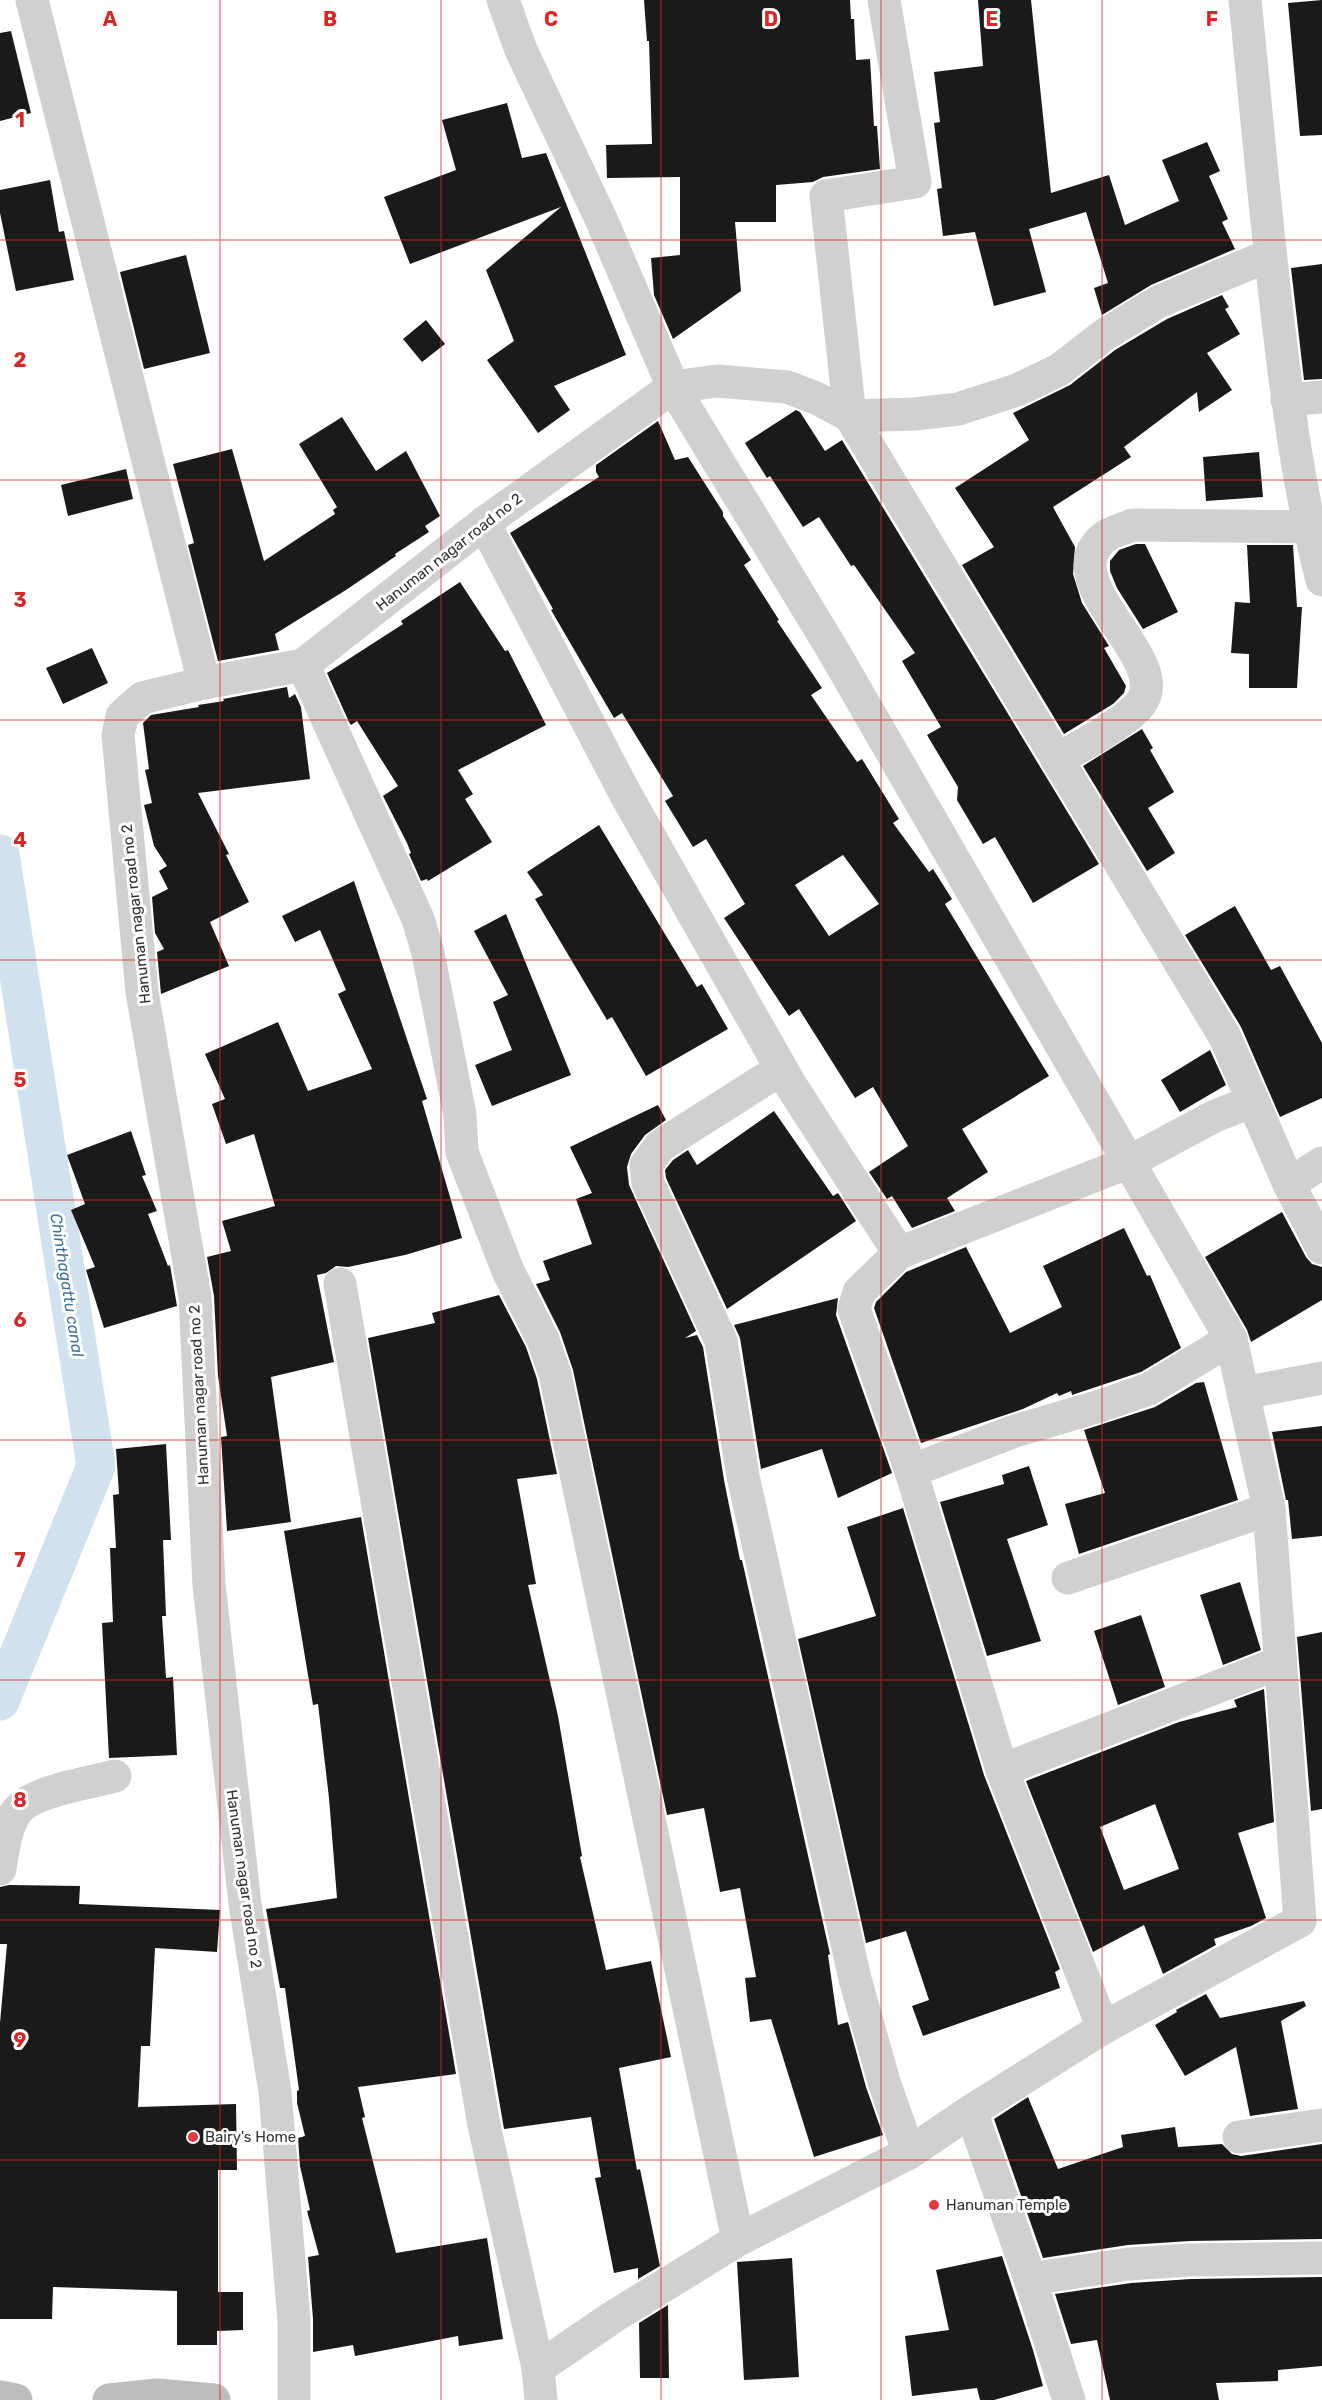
<svg xmlns="http://www.w3.org/2000/svg" width="1322" height="2400" font-family="Rubik,sans-serif">
	<style>
		.lines { fill: none; stroke-linecap: round; stroke-linejoin: round }
		.canal { stroke: #cfe2ee; stroke-width: 39 }
		.building { fill: #1a1a1a; fill-rule: evenodd }
		.minor { stroke: #d0d0d0; stroke-width: 33 }
		.secondary { stroke: #bdbdbd; stroke-width: 33 }
		.grid { fill: none; stroke: #d62828; stroke-width: 1.5; stroke-opacity: 0.55 }
		.poi-dot { fill: #e63946; stroke: #fff; stroke-width: 2 }
		.labels { text-anchor: middle; dominant-baseline: central; stroke-width: 6; stroke-linejoin: round; paint-order: stroke }
		.street-label { font-size: 15px; fill: #333; stroke: #fff }
		.poi-label { font-size: 15px; fill: #333; stroke: #fff; text-anchor: start }
		.water-label { font-size: 16px; font-style: italic; fill: #3f7597; stroke: #fff }
		.grid-label { font-size: 20px; text-anchor: middle; font-weight: bold; fill: #d62828; stroke: #fff; stroke-width: 6; stroke-linejoin: round; paint-order: stroke }
	</style>
	<rect width="100%" height="100%" fill="#fff"/>
	<g class="lines">
		<path class="canal" d="M0 854 96 1466 0 1701"/>
	</g>
	<g class="building">
		<path d="M644 0H850L851 19H854L856 60 870 59 874 126H877L880 169 823 177 813 182 776 185V222H735L741 291 673 339 654 295 651 258 680 255V177L607 178 606 145 652 144 649 41H647Z"/>
		<path d="M978 0H1031L1051 193 1109 175 1125 225 1179 201 1162 160 1207 142 1220 171 1209 176 1228 219 1222 222 1235 249 1151 285 1102 315 1094 288 1108 283 1086 212 1029 229 1046 292 994 306 975 232 943 236 937 189 942 188 934 123 940 122 934 72 983 66Z"/>
		<path d="M1322 0V135L1300 136 1288 3Z"/>
		<path d="M11 31 31 113 0 121V33Z"/>
		<path d="M507 103 522 158 546 153 626 355 554 386 570 410 538 433 487 360 514 341 486 270 561 207 410 264 384 197 456 170 442 120Z"/>
		<path d="M50 180 59 232 64 231 74 280 16 291 0 213V190Z"/>
		<path d="M186 255 210 353 144 369 120 272Z"/>
		<path d="M1322 264V379L1304 380 1291 268Z"/>
		<path d="M1222 295 1229 307 1225 309 1240 334 1207 353 1232 390 1199 412 1197 392 1124 447 1131 457 1053 507 1075 547 1073 574 1082 603 1109 646 1104 648 1126 686 1124 693 1113 704 1064 734 962 565 994 547 955 488 1029 440 1013 413 1070 385 1115 350 1167 319Z"/>
		<path d="M426 320 445 344 422 362 403 339Z"/>
		<path d="M796 410 800 412 825 451 842 440 1099 864 1033 903 995 837 983 844 957 800 958 787 927 735 941 727 902 661 915 653 854 565 851 566 819 517 803 527 770 476 767 478 745 443Z"/>
		<path d="M342 417 376 471 406 451 440 516 425 526 429 532 395 554 396 556 346 590 275 634 279 650 218 661 188 545 194 543 173 464 232 449 264 561 335 514 333 510 337 507 299 444Z"/>
		<path d="M658 421 675 460 688 457 723 512V516L751 560 744 565 779 620 777 621 822 688 811 695 857 762 862 759 899 819 893 823 929 872 933 869 952 899 945 904 1049 1076 962 1129 988 1172 947 1198 955 1211 912 1228 892 1196 887 1199 869 1172 908 1146 873 1087 855 1098 799 1009 789 1016 724 918 745 904 706 839 693 847 665 801 673 796 622 713 614 718 551 610 553 609 510 533 599 477 596 472V465ZM843 855 879 904 829 936 795 885Z"/>
		<path d="M1259 452 1263 497 1206 501 1203 457Z"/>
		<path d="M126 469 133 499 68 516 61 485Z"/>
		<path d="M1136 544H1145L1178 612 1143 629 1117 588 1110 571V561L1119 550Z"/>
		<path d="M1247 545H1293L1297 607H1302L1297 688H1249V654L1231 653 1235 602 1250 603Z"/>
		<path d="M460 582 505 651 508 650 546 725 458 770 473 794 465 799 492 842 428 881 427 879 421 881 409 854 411 853 407 843 383 796 398 786 357 721 351 725 349 722 327 673 403 624 401 621Z"/>
		<path d="M92 648 108 683 63 704 46 668Z"/>
		<path d="M287 687 289 698 295 694 301 707 310 779 198 793 229 854 226 855 249 902 210 922 229 966 161 994 157 952 164 949 155 933 152 897 168 889 159 871 167 866 154 846 144 805 152 803 145 770 149 769 143 723 151 715 199 707 198 705 224 701 223 699Z"/>
		<path d="M1142 729 1153 748 1150 750 1174 792 1148 808 1175 853 1147 871 1083 766Z"/>
		<path d="M599 825 697 987 702 984 728 1029 646 1076 612 1017 607 1020 535 899 543 895 527 872Z"/>
		<path d="M354 881 427 1099 422 1101 462 1238 405 1255 348 1267 336 1266 326 1273 317 1275 334 1362 271 1377 291 1522 227 1531 221 1437 227 1436 218 1376 214 1296 207 1257 231 1251 222 1221 275 1206 254 1134 226 1144 212 1104 225 1099 205 1054 278 1022 308 1091 372 1069 338 994 346 990 320 930 295 942 282 916Z"/>
		<path d="M1235 906 1271 970 1280 966 1322 1043V1098L1280 1117 1241 1027 1185 935Z"/>
		<path d="M506 914 571 1075 492 1106 475 1065 512 1050 493 1002 508 995 474 931Z"/>
		<path d="M1210 1050 1226 1085 1180 1112 1161 1080Z"/>
		<path d="M658 1105 666 1120 645 1135 631 1154 627 1167 629 1185 696 1331 685 1338 697 1335 703 1347 724 1480 740 1560H742L830 1954 828 1955 838 2025 848 2022 866 2087 883 2135 814 2157 771 2019 750 2022 745 1978 756 1977 740 1888 720 1892 704 1808 667 1815 573 1370 560 1332 536 1284 550 1280 543 1261 592 1244 576 1199 592 1193 570 1147Z"/>
		<path d="M774 1111 833 1196 838 1193 856 1221 727 1309 666 1178 665 1170 673 1160 688 1150 697 1165Z"/>
		<path d="M131 1131 146 1175 142 1176 157 1211 148 1214 168 1266 170 1265 177 1306 104 1328 86 1270 95 1267 71 1210 85 1204 67 1155Z"/>
		<path d="M1282 1212 1306 1257 1312 1264 1322 1267V1300L1251 1342 1247 1330 1205 1257Z"/>
		<path d="M1124 1228 1147 1276 1150 1275 1181 1348 1141 1372 1072 1395 1071 1391 1059 1396 1057 1393 1023 1409 921 1443 874 1308 876 1302 906 1272 966 1247 1010 1333 1062 1307 1043 1266Z"/>
		<path d="M499 1295 526 1347 537 1379 557 1474 517 1479 536 1584 528 1585 558 1716 582 1856 580 1857 606 1970 651 1961 671 2057 619 2068 637 2170 640 2169 660 2266 638 2279V2268L614 2273 595 2178 601 2177 591 2117 504 2129 368 1338 435 1323 432 1313Z"/>
		<path d="M838 1298 836 1315 892 1473 838 1498 822 1449 761 1469 740 1338 734 1325Z"/>
		<path d="M1204 1382 1238 1500 1079 1554 1065 1504 1105 1493 1084 1430 1155 1407 1196 1383Z"/>
		<path d="M1322 1426V1536L1292 1539 1288 1500H1286L1272 1432Z"/>
		<path d="M166 1444 171 1540H163L166 1616H162L166 1678 173 1677 177 1755 109 1758 102 1623 113 1622 110 1548H116L113 1495 119 1494 116 1449Z"/>
		<path d="M1029 1466 1048 1525 1007 1539 1041 1641 987 1656 940 1502 1004 1484 1002 1475Z"/>
		<path d="M903 1508 984 1775 1060 1969 1055 1972 1060 1988 923 2036 912 2006 929 2000 906 1931 866 1943 798 1639 876 1616 847 1527Z"/>
		<path d="M361 1517 456 2074 358 2087 365 2117 362 2118 396 2253 487 2238 503 2339 459 2346 458 2336 355 2356 353 2345 313 2352V2319L308 2257 319 2255 307 2211 310 2210 300 2166 298 2138 305 2136 297 2103V2091L299 2090 285 1988H280L266 1909 337 1898 329 1798 318 1704 313 1705 284 1531Z"/>
		<path d="M1240 1582 1261 1650 1223 1665 1200 1595Z"/>
		<path d="M1141 1615 1165 1687 1118 1705 1094 1631Z"/>
		<path d="M1322 1632V1809L1311 1811 1297 1637Z"/>
		<path d="M1264 1689 1274 1822 1238 1833 1266 1918 1251 1926 1214 1939 1216 1945 1163 1974 1144 1925 1093 1952 1026 1781 1179 1722 1237 1707 1234 1700ZM1155 1804 1179 1869 1124 1890 1100 1827Z"/>
		<path d="M9 1885 80 1886 79 1904 220 1910 217 1952 155 1948 150 2046H141L138 2107 236 2104 237 2170H218V2292H243V2330L217 2331V2345H177V2291L53 2287 52 2319H0V2023L7 1944H0V1887Z"/>
		<path d="M1206 1994 1220 2018 1304 2001 1306 2006 1281 2021 1298 2109 1250 2116 1236 2047 1185 2076 1155 2025 1177 2012 1176 2010Z"/>
		<path d="M1028 2097 1058 2169 1123 2147 1121 2135 1175 2127 1178 2147 1222 2144 1232 2154 1241 2156 1322 2144V2239L1190 2241 1128 2245 1043 2258 994 2119Z"/>
		<path d="M1002 2256 1033 2350 1043 2386 994 2400H980L977 2388 912 2396 905 2336 949 2330 936 2270Z"/>
		<path d="M792 2258 799 2377 744 2380 737 2262Z"/>
		<path d="M1322 2277V2366L1278 2370V2381L1216 2383 1219 2400H1110L1097 2340 1071 2344 1055 2294 1131 2283 1191 2279Z"/>
		<path d="M668 2305 669 2378H640L639 2323Z"/>
	</g>
	<g class="lines">
		<g class="minor">
			<path d="M32 0 204 683"/>
			<path d="M503 0 521 50 601 219 673 387 831 647 1231 1339 1269 1509 1300 1921 1103 2028 971 2111 909 2153 738 2240 613 2317 538 2368"/>
			<path d="M884 0 915 182 826 196 850 416 1225 1037 1289 1184 1322 1248"/>
			<path d="M1245 0C1256 107 1265 214 1278 321 1288 408 1300 495 1322 580"/>
			<path d="M1287 400 1322 397"/>
			<path d="M484 523 626 795 790 1084 899 1253 859 1292 854 1309 911 1471 1002 1770 1103 2028"/>
			<path d="M303 665 418 919 428 953 460 1115 462 1152 508 1271 543 1340 555 1374 738 2240"/>
			<path d="M1057 760C1080 746 1126 723 1141 703 1174 658 1047 580 1106 536 1113 531 1124 529 1132 525L1322 527"/>
			<path d="M781 1069 660 1146 646 1165 648 1183 721 1341 743 1476 855 1979 884 2082 909 2153"/>
			<path d="M1289 1184 1322 1163"/>
			<path d="M899 1253 1127 1163 1215 1116 1253 1101"/>
			<path d="M340 1284 484 2125 538 2368 541 2400"/>
			<path d="M1243 1393 1322 1378"/>
			<path d="M911 1471 1012 1432 1100 1406 1149 1389 1231 1339"/>
			<path d="M1068 1578 1269 1509"/>
			<path d="M1002 1770 1279 1663"/>
			<path d="M0 1869C3 1850 5 1831 15 1814 29 1791 89 1783 115 1776"/>
			<path d="M971 2111 1030 2279"/>
			<path d="M1239 2137 1322 2125"/>
			<path d="M294 2400V2321L275 2092 245 1904 209 1585 195 1297 142 992 118 735 122 716 142 698 204 683 303 665 484 523 673 387 717 381 787 387 816 398 850 416 915 414 958 409 1017 390 1059 370 1104 335 1158 302 1270 255"/>
			<path d="M1069 2400 1030 2279 1129 2264 1190 2260 1322 2258"/>
		</g>
		<g class="secondary">
			<path d="M0 2397 16 2400"/>
			<path d="M109 2400 157 2395 214 2400"/>
		</g>
	</g>
	<path class="grid" d="M220 0V2400M441 0V2400M661 0V2400M881 0V2400M1102 0V2400M0 240H1322M0 480H1322M0 720H1322M0 960H1322M0 1200H1322M0 1440H1322M0 1680H1322M0 1920H1322M0 2160H1322"/>
	<g class="poi-dot">
		<circle cx="193" cy="2137" r="6"/>
		<circle cx="934" cy="2205" r="6"/>
	</g>
	<g class="labels">
		<g class="street-label">
			<text transform="translate(449 552) rotate(-38)">Hanuman nagar road no 2</text>
			<text transform="translate(136 914) rotate(-96)">Hanuman nagar road no 2</text>
			<text transform="translate(199 1395) rotate(-93)">Hanuman nagar road no 2</text>
			<text transform="translate(244 1879) rotate(82)">Hanuman nagar road no 2</text>
		</g>
		<g class="poi-label">
			<text x="205" y="2137">Bairy's Home</text>
			<text x="946" y="2205">Hanuman Temple</text>
		</g>
		<g class="water-label">
			<text transform="translate(67 1285) rotate(81)">Chinthagattu canal</text>
		</g>
	</g>
	<g class="grid-label">
		<text x="110" y="26">A</text>
		<text x="330" y="26">B</text>
		<text x="551" y="26">C</text>
		<text x="771" y="26">D</text>
		<text x="992" y="26">E</text>
		<text x="1212" y="26">F</text>
		<text x="20" y="127">1</text>
		<text x="20" y="367">2</text>
		<text x="20" y="607">3</text>
		<text x="20" y="847">4</text>
		<text x="20" y="1087">5</text>
		<text x="20" y="1327">6</text>
		<text x="20" y="1567">7</text>
		<text x="20" y="1807">8</text>
		<text x="20" y="2047">9</text>
	</g>
</svg>
